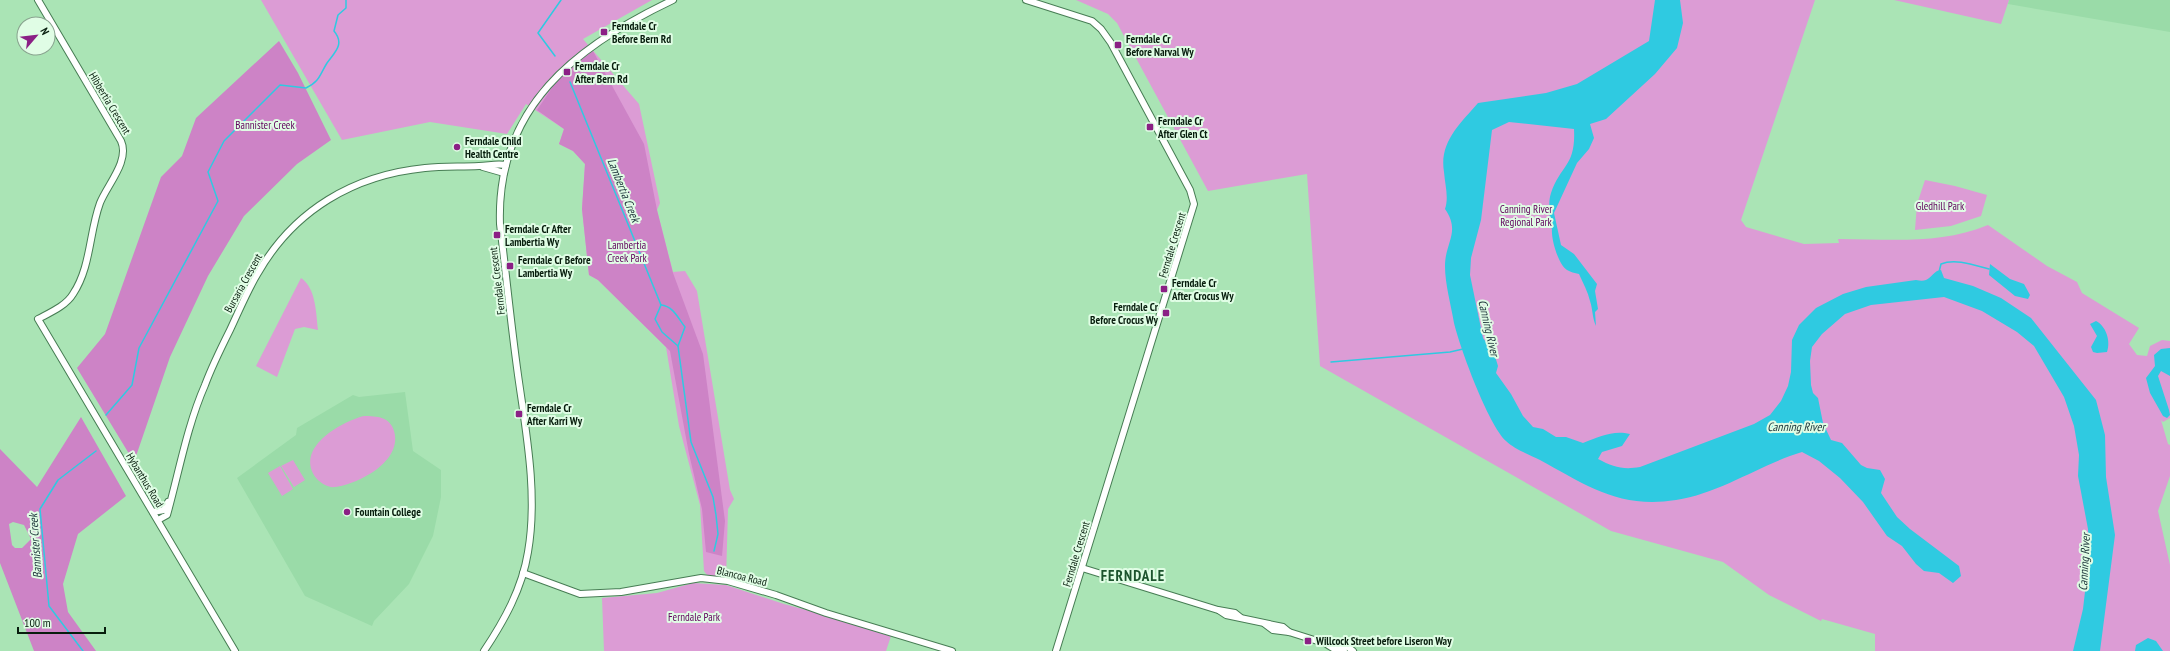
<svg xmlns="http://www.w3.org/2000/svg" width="2170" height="651" font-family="'PT Sans Narrow',sans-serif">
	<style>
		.built { fill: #9adba8 }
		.green { fill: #dc9cd5 }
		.forest { fill: #cd83c6; fill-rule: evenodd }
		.water { fill: #2fcae1 }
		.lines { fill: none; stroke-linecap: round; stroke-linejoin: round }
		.stream { stroke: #2fcae1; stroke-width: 1.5 }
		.tertiary-casing { stroke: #477d54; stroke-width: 8 }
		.tertiary { stroke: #fff; stroke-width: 6 }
		.poi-dot { fill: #8b2085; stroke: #e0fde5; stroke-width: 1.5 }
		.labels { text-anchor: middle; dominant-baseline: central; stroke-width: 4; stroke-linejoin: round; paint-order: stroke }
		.poi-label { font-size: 11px; font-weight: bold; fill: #071d0d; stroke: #e0fde5; text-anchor: start }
		.street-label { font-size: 11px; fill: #071d0d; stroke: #e0fde5 }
		.park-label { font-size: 11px; fill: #60005c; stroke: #e0fde5 }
		.water-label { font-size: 12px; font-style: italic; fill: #223a3f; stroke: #e0fde5 }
		.district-label { font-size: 15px; font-weight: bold; letter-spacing: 1px; fill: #1c542d; stroke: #e0fde5 }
	</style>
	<rect width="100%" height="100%" fill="#aae4b5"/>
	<g class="built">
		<path d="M2009 0H2170V32L2008 4Z"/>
		<path d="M405 392 413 451 441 470V497L433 536 409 584 374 621 372 626 305 596 237 478 296 435 297 428 353 395 359 397Z"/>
	</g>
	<g class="green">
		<path d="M261 0H652L583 39 639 104 660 203 657 210 673 272 685 271 697 291 730 490 734 499 728 509 726 580 710 579 704 571 700 505 679 426 666 347 598 280 589 275 582 209 585 164 573 151 559 144 564 129 526 104 507 134 430 122 342 140Z"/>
		<path d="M1076 0H1815L1741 220 1746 227 1804 244 1839 243 1838 239C1890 239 1940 245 1988 225L2047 266 2077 282 2082 293 2139 328 2129 344 2137 355 2147 356 2150 346 2162 340 2170 341V418L2163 422 2161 420 2168 444 2170 445V476L2158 511 2170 565V651H1875V634L1822 619 1821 621 1769 595 1723 562 1611 531 1320 366 1307 174 1208 191 1117 23 1108 14Z"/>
		<path d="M1894 0H2009L2001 24Z"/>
		<path d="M1925 180 1955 186 1987 195 1981 216 1951 226 1915 230 1917 204Z"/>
		<path d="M301 278C316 288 316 313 318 330L304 327 295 329 277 377 256 366Z"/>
		<path d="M364 416C377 416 390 417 394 431 403 461 359 484 335 487 328 488 321 483 317 479 293 449 340 422 364 416Z"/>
		<path d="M293 460 305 480 294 487 281 466Z"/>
		<path d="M280 466 293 489 282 496 268 473Z"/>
		<path d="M693 583 726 585 784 604 892 633 886 651H604L602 598 657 593Z"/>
	</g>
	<g class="forest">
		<path d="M279 41 298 73 331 140 297 164 244 216 208 276 170 357 134 462 77 368 105 334 161 177 182 156 196 118Z"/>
		<path d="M593 51 644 144 657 210 673 273 703 354 725 521 722 556 706 552 702 509 689 454 670 351 598 280 589 275 582 209 585 164 573 151 559 144 564 129 537 110 560 76Z"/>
		<path d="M81 417 126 496 78 534 63 584 68 612 96 651H34L0 563V449L37 487ZM13 522 24 525 31 539 22 548H15L12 545 9 524Z"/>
	</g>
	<g class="water">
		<path d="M1655 0H1680L1683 23 1677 48 1655 74 1606 119 1590 124 1594 138 1589 149 1577 163 1554 213 1561 245 1574 254 1597 284 1595 291 1598 309 1595 312 1596 326C1592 317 1593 310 1590 301 1588 292 1583 283 1579 274 1575 273 1570 272 1567 270 1558 264 1551 239 1552 229L1548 223C1552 213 1547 205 1551 193 1561 164 1576 166 1574 129L1509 122 1492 130 1481 220 1471 258 1470 275 1483 338 1494 353 1498 366 1496 373 1511 394 1523 416 1533 427 1543 429 1556 437H1566L1583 443C1600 437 1612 430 1630 434L1622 446 1602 452 1598 459C1613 467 1623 470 1640 467L1754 424 1770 415 1781 401 1788 386 1791 372 1792 340 1799 325 1816 308 1843 294 1866 287 1916 280C1928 283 1929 277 1937 271L1941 270 1944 278 1973 286 2001 298 2031 318 2096 400 2105 435 2106 477 2115 535 2100 651H2073L2083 609 2089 557 2088 529 2078 476 2079 455 2074 426 2064 397 2034 346 2017 332 1982 311 1944 297 1871 305 1845 314 1822 334 1812 347 1810 361 1811 385 1813 393 1818 398 1823 423 1831 440 1842 443 1861 465 1867 468 1880 470 1885 479 1881 493 1897 517 1910 529 1959 566 1961 576 1953 583 1939 573 1924 571 1916 564 1902 546 1887 536 1863 502 1840 478 1819 461 1802 452C1759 465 1721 493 1676 500 1619 509 1586 485 1540 460 1530 455 1514 449 1506 441 1488 424 1460 348 1454 323 1451 305 1445 284 1445 266 1445 242 1461 232 1445 209 1449 197 1445 185 1444 172 1439 142 1460 124 1478 103L1546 93 1577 84 1649 41Z"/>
		<path d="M1990 264 2010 279 2024 284 2030 295 2028 299 2015 296 1989 275Z"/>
		<path d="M2096 321C2106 326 2111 341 2107 352L2097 353 2093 352 2091 347 2097 336 2090 324Z"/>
		<path d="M2170 348V376L2161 371 2158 376 2169 410 2170 415 2167 418 2163 416 2150 393 2146 378 2155 366 2154 355 2161 349Z"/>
		<path d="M2148 638 2156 641 2163 651H2135L2136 645Z"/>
	</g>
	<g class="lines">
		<g class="stream">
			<path d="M555 56 538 33 561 0"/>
			<path d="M570 82 661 305"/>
			<path d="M1939 272 1941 264C1955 258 1974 265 1989 269"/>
			<path d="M661 305 655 319 662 332 678 346 691 442 713 497 716 515 718 534 714 551"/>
			<path d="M661 305C673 306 678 318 685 327L678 346"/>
			<path d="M1331 362 1450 352 1463 349"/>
			<path d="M106 415 132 385 139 348 218 201 208 172 224 141 280 85 306 88C320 81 319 76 327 63 335 52 345 44 334 31L338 15 346 8V0"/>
			<path d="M83 651 49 606 40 509 58 480 96 451"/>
		</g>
		<g class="tertiary-casing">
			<g id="tertiary">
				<path d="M38 0 121 141C130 161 107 185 100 203 89 233 91 267 73 294 66 306 49 313 38 319L235 651"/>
				<path d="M1026 0 1092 21 1101 29 1111 43 1190 190 1194 204 1056 651"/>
				<path d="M483 167 504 173"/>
				<path d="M153 512 164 510 168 502"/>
				<path d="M158 520 167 515C179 472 187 426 205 385 212 366 221 348 230 330 239 311 247 291 258 273 294 210 354 175 425 168 443 166 461 167 479 166 488 166 496 163 506 165"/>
				<path d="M1082 568 1218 610 1235 613 1240 617"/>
				<path d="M523 573 580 594 621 592 701 578 728 581 776 595 826 613 952 651"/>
				<path d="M1220 611 1226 615 1283 627 1289 632"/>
				<path d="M1265 624 1273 630 1289 632 1327 644 1348 647 1353 651"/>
				<path d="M1328 645 1336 650 1344 651"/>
				<path d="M484 651C504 621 522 589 528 552 538 494 526 432 518 375 511 325 506 274 500 224 496 107 576 46 673 0"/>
			</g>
		</g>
		<use href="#tertiary" class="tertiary"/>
	</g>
	<g class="poi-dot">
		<rect x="600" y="28" width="8" height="8" rx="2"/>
		<rect x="1114" y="41" width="8" height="8" rx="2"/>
		<rect x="563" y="68" width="8" height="8" rx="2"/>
		<rect x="1146" y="123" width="8" height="8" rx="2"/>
		<circle cx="457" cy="147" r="4"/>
		<rect x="493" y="231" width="8" height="8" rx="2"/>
		<rect x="506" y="262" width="8" height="8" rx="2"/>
		<rect x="1160" y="285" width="8" height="8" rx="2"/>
		<rect x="1162" y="309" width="8" height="8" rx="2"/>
		<rect x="515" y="410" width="8" height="8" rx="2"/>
		<circle cx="347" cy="512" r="4"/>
		<rect x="1304" y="637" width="8" height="8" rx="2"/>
	</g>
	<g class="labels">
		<g class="poi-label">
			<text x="612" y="26">Ferndale Cr<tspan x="612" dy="13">Before Bern Rd</tspan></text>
			<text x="1126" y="39">Ferndale Cr<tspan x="1126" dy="13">Before Narval Wy</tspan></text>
			<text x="575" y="66">Ferndale Cr<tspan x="575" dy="13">After Bern Rd</tspan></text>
			<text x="1158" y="121">Ferndale Cr<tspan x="1158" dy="13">After Glen Ct</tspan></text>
			<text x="465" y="141">Ferndale Child<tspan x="465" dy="13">Health Centre</tspan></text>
			<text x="505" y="229">Ferndale Cr After<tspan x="505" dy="13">Lambertia Wy</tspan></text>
			<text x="518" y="260">Ferndale Cr Before<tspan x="518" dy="13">Lambertia Wy</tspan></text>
			<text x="1172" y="283">Ferndale Cr<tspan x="1172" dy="13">After Crocus Wy</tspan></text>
			<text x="1158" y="307" text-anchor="end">Ferndale Cr<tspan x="1158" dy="13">Before Crocus Wy</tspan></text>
			<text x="527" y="408">Ferndale Cr<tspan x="527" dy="13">After Karri Wy</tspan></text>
			<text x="355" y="512">Fountain College</text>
			<text x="1316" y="641">Willcock Street before Liseron Way</text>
		</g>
		<g class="street-label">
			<text transform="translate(110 103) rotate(59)">Hibbertia Crescent</text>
			<text transform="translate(1172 245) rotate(-73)">Ferndale Crescent</text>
			<text transform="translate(497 281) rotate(-97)">Ferndale Crescent</text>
			<text transform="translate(243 283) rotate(-61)">Bursaria Crescent</text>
			<text transform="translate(145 480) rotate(59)">Hybanthus Road</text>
			<text transform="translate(1076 554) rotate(-73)">Ferndale Crescent</text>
			<text transform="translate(742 576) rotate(14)">Blancoa Road</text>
		</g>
		<g class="park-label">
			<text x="265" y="125">Bannister Creek</text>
			<text x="1940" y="206">Gledhill Park</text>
			<text x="1526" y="209">Canning River<tspan x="1526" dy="13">Regional Park</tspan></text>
			<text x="627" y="245">Lambertia<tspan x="627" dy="13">Creek Park</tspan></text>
			<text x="694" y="617">Ferndale Park</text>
		</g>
		<g class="water-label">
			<text transform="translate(624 190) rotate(68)">Lambertia Creek</text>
			<text transform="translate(1489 328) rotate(77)">Canning River</text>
			<text x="1796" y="426">Canning River</text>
			<text transform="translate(35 546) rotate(-94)">Bannister Creek</text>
			<text transform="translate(2084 562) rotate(-87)">Canning River</text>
		</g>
		<g class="district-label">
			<text x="1133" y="575">FERNDALE</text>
		</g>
	</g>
	<g transform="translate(36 36) rotate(62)"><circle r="19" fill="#e0fde5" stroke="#89a38f"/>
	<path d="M0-3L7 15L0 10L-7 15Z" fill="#8b2085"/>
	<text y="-6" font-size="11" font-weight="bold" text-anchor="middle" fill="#071d0d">N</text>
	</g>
	<path d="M18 627v6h87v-6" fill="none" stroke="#071d0d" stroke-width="2"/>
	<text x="24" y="627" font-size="12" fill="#071d0d" stroke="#e0fde5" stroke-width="3" paint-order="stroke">100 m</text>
</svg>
